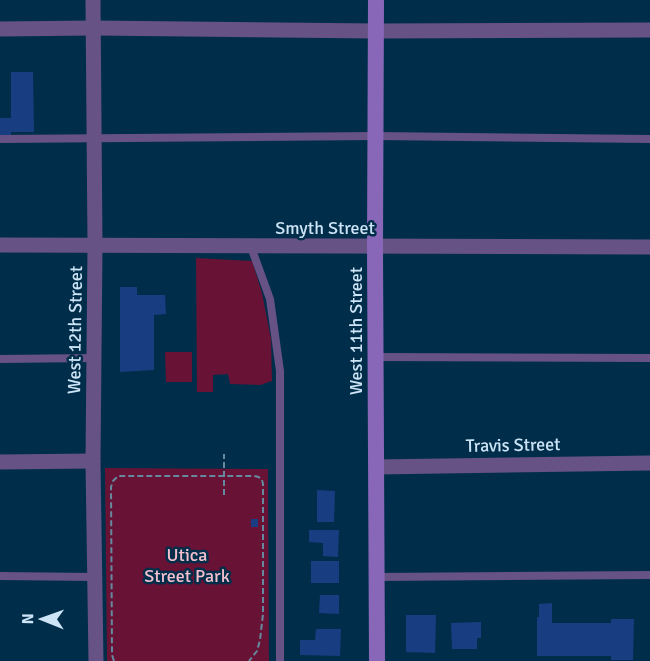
<svg xmlns="http://www.w3.org/2000/svg" width="650" height="661" font-family="Signika,sans-serif">
	<style>
		.green { fill: #681335 }
		.building { fill: #193d81 }
		.lines { fill: none; stroke-linecap: round; stroke-linejoin: round }
		.path { stroke: #6789a0; stroke-width: 2; stroke-dasharray: 6 3; stroke-linecap: butt }
		.service { stroke: #675285; stroke-width: 8 }
		.minor { stroke: #675285; stroke-width: 15 }
		.secondary { stroke: #8867b8; stroke-width: 16 }
		.labels { text-anchor: middle; dominant-baseline: central; stroke-width: 5; stroke-linejoin: round; paint-order: stroke }
		.street-label { font-size: 18px; fill: #cde4f6; stroke: #002e4a }
		.park-label { font-size: 18px; fill: #f4c0cd; stroke: #002e4a }
	</style>
	<rect width="100%" height="100%" fill="#002e4a"/>
	<g class="green">
		<path d="M196 258 252 261 262 293 271 339 272 381 260 385 230 384 228 374 213 375V392H197Z"/>
		<path d="M165 352H192V382H166Z"/>
		<path d="M105 468 268 469 269 661H107Z"/>
	</g>
	<g class="building">
		<path d="M11 72H33L34 132H11V137H0V118H11Z"/>
		<path d="M120 287H137V295H165L166 314 154 315V370L120 372Z"/>
		<path d="M317 490 335 491 334 522H317Z"/>
		<rect x="251" y="519" width="7" height="8"/>
		<path d="M309 530H339L338 557 323 556V543L309 542Z"/>
		<rect x="311" y="561" width="28" height="22"/>
		<path d="M320 595H339V614L319 613Z"/>
		<path d="M552 603V623H611V619H634L633 660H611V656H537V617H539V604Z"/>
		<path d="M406 615H436L435 653 406 652Z"/>
		<path d="M481 622V638H477V649H452L451 623Z"/>
		<path d="M316 629H341L340 656 300 655V640H315Z"/>
	</g>
	<g class="lines">
		<g class="path">
			<path d="M224 495V454"/>
			<path d="M114 661 112 655 111 487 113 481 118 476H254C260 477 262 478 263 484V614L260 640 257 651 249 661"/>
		</g>
		<g class="service">
			<path d="M0 139 376 136 650 139"/>
			<path d="M251 247 270 299 280 371V661"/>
			<path d="M376 357 650 358"/>
			<path d="M0 359 94 358"/>
			<path d="M0 576 95 577"/>
			<path d="M376 577 650 575"/>
		</g>
		<g class="minor">
			<path d="M93 0 95 245 93 461 96 661"/>
			<path d="M0 29 94 28 376 31 650 30"/>
			<path d="M0 245 650 247"/>
			<path d="M0 462 93 461"/>
			<path d="M376 467 650 463"/>
		</g>
		<path class="secondary" d="M376 0 375 247 377 661"/>
	</g>
	<g class="labels">
		<g class="street-label">
			<text x="325" y="228">Smyth Street</text>
			<text transform="translate(75 330) rotate(-89)">West 12th Street</text>
			<text transform="translate(356 331) rotate(-90)">West 11th Street</text>
			<text transform="translate(513 445) rotate(-1)">Travis Street</text>
		</g>
		<g class="park-label">
			<text x="187" y="555">Utica<tspan x="187" dy="21">Street Park</tspan></text>
		</g>
	</g>
	<g transform="translate(42 619) rotate(271)" stroke="#002e4a" stroke-width="4.5" paint-order="stroke">
	<path d="M0-4.5L10 22L0 15L-10 22Z" fill="#cde4f6"/>
	<text y="-9" font-size="16" font-weight="bold" text-anchor="middle" fill="#cde4f6">N</text>
	</g>
</svg>
